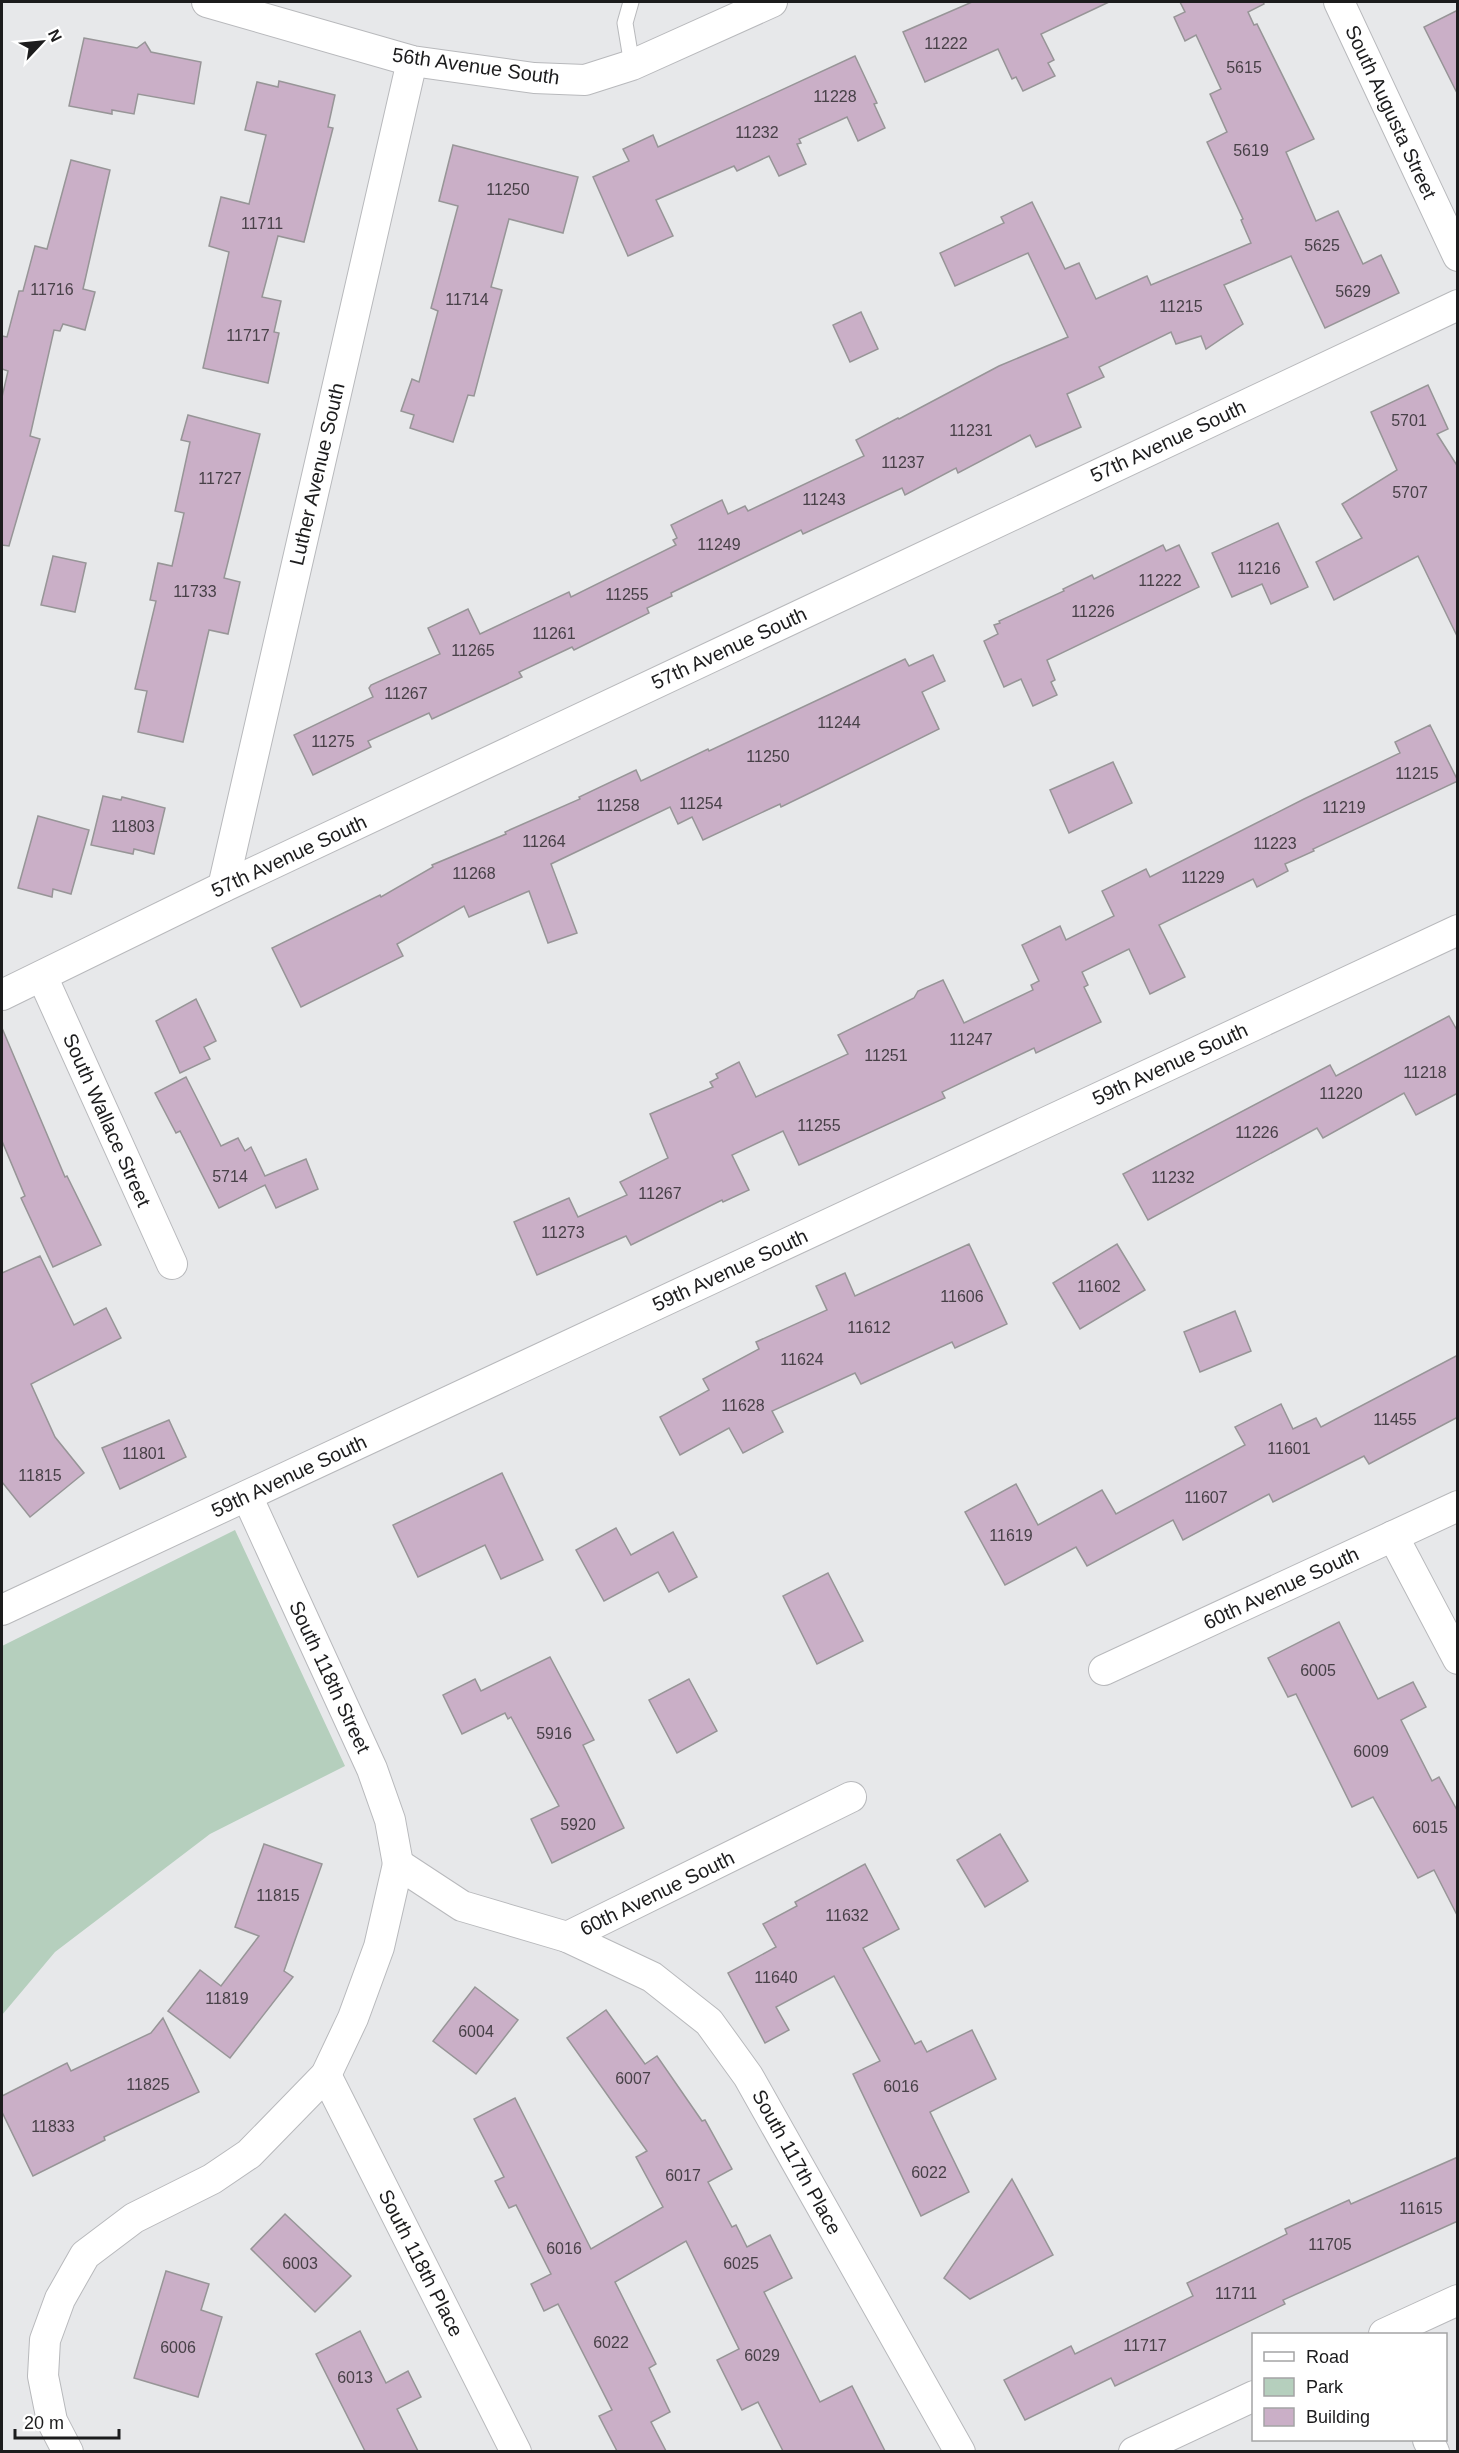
<svg xmlns="http://www.w3.org/2000/svg" width="1459" height="2453" font-family="Arial,sans-serif">
	<style>
		.green { fill: #b5cfbd }
		.building { fill: #caafc7; stroke: #979597; stroke-width: 1.5 }
		.lines { fill: none; stroke-linecap: round; stroke-linejoin: round }
		.service-casing { stroke: #b8b9bc; stroke-width: 17 }
		.minor-casing { stroke: #b8b9bc; stroke-width: 32 }
		.service { stroke: #fff; stroke-width: 15 }
		.minor { stroke: #fff; stroke-width: 30 }
		.labels { text-anchor: middle; dominant-baseline: central; stroke-width: 4.5; stroke-linejoin: round; paint-order: stroke }
		.number-label { font-size: 16px; fill: #484148 }
		.street-label { font-size: 20px; fill: #1c1c1d; stroke: #fff }
	</style>
	<rect width="100%" height="100%" fill="#e7e8ea"/>
	<path class="green" d="M235 1530 345 1766 210 1834 55 1952 2 2015V1646Z"/>
	<g class="building">
		<path d="M972 2H1109L1041 34 1054 60 1048 63 1055 76 1023 91 1016 77 1012 79 998 49 925 82 903 32Z"/>
		<path d="M1180 2H1263L1264 4 1248 12 1254 25 1257 24 1314 139 1286 152 1316 221 1338 211 1363 264 1381 255 1399 293 1325 328 1291 256 1224 285 1243 324 1206 349 1201 336 1176 344 1171 332 1099 367 1104 377 1067 394 1081 427 1036 447 1030 435 958 473 956 468 905 495 902 488 803 534 801 530 671 593 672 596 647 608 649 613 574 650 572 647 519 672 522 677 432 719 429 713 368 741 371 747 313 775 294 735 373 697 369 688 371 685 440 654 428 628 468 609 480 634 569 592 571 597 676 545 673 540 677 538 671 525 722 500 728 514 745 506 748 511 864 456 856 440 898 418 899 419 999 366 1068 337 1028 253 955 286 940 253 1004 223 1001 217 1032 202 1065 269 1079 263 1096 299 1147 276 1151 285 1251 243 1241 220 1243 219 1207 142 1227 132 1210 94 1221 89 1196 35 1185 41 1174 17 1185 12Z"/>
		<path d="M1458 10V95L1424 27Z"/>
		<path d="M84 38 137 48 145 42 151 52 201 62 194 104 138 94 134 114 112 110V114L69 106Z"/>
		<path d="M855 56 877 103 874 104 885 128 858 141 847 117 799 139 801 143 797 144 806 164 779 176 769 156 737 171 734 166 656 200 673 236 628 256 593 177 629 161 623 149 653 135 658 147Z"/>
		<path d="M279 81 335 95 328 127 333 128 304 242 278 236 262 297 281 301 274 332 279 333 268 383 203 368 229 252 209 246 221 197 249 204 266 135 245 130 257 82 278 87Z"/>
		<path d="M453 145 578 177 563 233 509 219 491 287 502 290 474 396 468 395 453 442 410 428 414 415 401 411 412 379 419 382 438 311 431 308 458 206 439 201Z"/>
		<path d="M71 160 110 170 83 289 95 292 85 330 63 324 60 331 54 330 30 436 40 439 9 546 2 545V397L8 371 2 369V336L7 337 19 291H23L35 246 47 249Z"/>
		<path d="M861 312 878 349 850 362 833 325Z"/>
		<path d="M1428 385 1448 429 1437 434 1458 467V638L1418 556 1334 600 1316 562 1362 538 1342 504 1397 470 1371 412Z"/>
		<path d="M188 415 260 434 224 578 240 582 228 634 209 630 183 742 138 732 147 691 135 689 156 601 150 600 158 563 172 566 184 513 175 511 190 442 181 440Z"/>
		<path d="M1278 523 1308 587 1271 604 1262 584 1232 597 1212 553Z"/>
		<path d="M1163 545 1166 551 1179 545 1199 587 1047 660 1055 680 1051 682 1057 695 1033 706 1021 679 1004 687 984 641 998 634 994 625 1000 623 999 621 1064 591 1063 589 1092 575 1094 579Z"/>
		<path d="M53 556 86 563 75 612 41 605Z"/>
		<path d="M933 655 945 681 922 692 939 729 820 788 781 807 780 804 703 840 692 817 678 824 670 807 551 864 577 933 548 943 529 891 469 917 464 906 397 944 403 956 301 1007 272 948 380 895 381 897 433 867 432 865 506 834 505 832 580 799 579 797 636 770 641 781 708 749 709 751 905 659 909 666Z"/>
		<path d="M1430 725 1458 781 1313 849 1314 851 1285 864 1288 871 1257 887 1253 879 1159 925 1185 977 1150 994 1129 949 1082 972 1088 985 1084 987 1101 1022 1036 1053 1034 1048 942 1092 945 1098 799 1165 783 1131 732 1155 749 1190 723 1202 722 1200 631 1245 626 1236 537 1275 514 1222 569 1198 578 1217 627 1195 620 1182 668 1158 650 1114 713 1087 710 1082 718 1078 716 1074 739 1062 756 1097 848 1054 838 1035 914 998 918 991 943 980 964 1023 1033 990 1031 985 1039 981 1022 945 1060 926 1066 940 1114 916 1102 891 1146 869 1150 877 1304 799 1400 753 1395 742Z"/>
		<path d="M1113 762 1132 803 1069 833 1050 790Z"/>
		<path d="M103 796 121 800 122 797 165 808 154 854 134 849 133 854 91 845Z"/>
		<path d="M38 816 89 830 71 894 53 889 52 897 18 888Z"/>
		<path d="M196 999 216 1041 204 1047 210 1059 180 1073 156 1021Z"/>
		<path d="M1449 1016 1458 1032V1093L1416 1115 1404 1093 1323 1138 1317 1128 1148 1220 1123 1174 1330 1065 1336 1076Z"/>
		<path d="M2 1028 65 1177 67 1176 101 1245 53 1267 21 1198 25 1196 2 1141Z"/>
		<path d="M186 1077 221 1146 238 1138 245 1151 251 1147 265 1176 306 1159 318 1189 276 1208 265 1185 219 1208 180 1131 176 1133 155 1093Z"/>
		<path d="M969 1244 1007 1324 955 1348 952 1342 861 1384 855 1373 772 1411 783 1432 743 1453 729 1428 680 1455 660 1417 709 1390 703 1379 759 1349 756 1342 827 1310 816 1286 845 1273 855 1296Z"/>
		<path d="M1117 1244 1145 1290 1080 1329 1053 1283Z"/>
		<path d="M40 1256 74 1325 106 1308 121 1338 31 1384 55 1437 84 1473 30 1517 2 1482V1273Z"/>
		<path d="M1235 1311 1251 1351 1200 1372 1184 1332Z"/>
		<path d="M1458 1355V1417L1369 1464 1364 1456 1273 1502 1269 1494 1183 1540 1173 1520 1087 1566 1076 1547 1005 1585 965 1512 1016 1484 1038 1525 1102 1490 1116 1514 1245 1445 1235 1427 1281 1404 1293 1429 1316 1418 1321 1427Z"/>
		<path d="M169 1420 186 1457 120 1489 102 1448Z"/>
		<path d="M502 1473 543 1560 501 1579 485 1545 418 1577 393 1525Z"/>
		<path d="M616 1528 631 1555 673 1532 697 1577 669 1592 658 1572 604 1601 576 1550Z"/>
		<path d="M828 1573 863 1641 817 1664 783 1596Z"/>
		<path d="M1339 1622 1378 1699 1413 1682 1426 1707 1401 1720 1432 1781 1439 1777 1458 1812V1917L1434 1870 1418 1878 1373 1797 1352 1807 1296 1694 1288 1697 1268 1658Z"/>
		<path d="M550 1657 594 1740 583 1745 624 1828 552 1863 531 1819 559 1806 511 1717 508 1719 505 1713 462 1734 443 1695 475 1679 481 1691Z"/>
		<path d="M689 1679 717 1731 677 1753 649 1700Z"/>
		<path d="M1000 1834 1028 1881 985 1907 957 1860Z"/>
		<path d="M264 1844 322 1864 284 1971 293 1977 230 2058 168 2011 200 1970 221 1986 259 1936 235 1927Z"/>
		<path d="M865 1864 899 1929 863 1948 915 2044 921 2041 927 2052 972 2030 996 2079 930 2112 969 2192 921 2216 853 2074 880 2061 834 1976 776 2007 789 2030 765 2043 728 1973 776 1947 763 1924 797 1906 795 1902Z"/>
		<path d="M475 1987 518 2020 476 2074 433 2041Z"/>
		<path d="M606 2010 645 2064 657 2056 702 2121 705 2120 732 2169 708 2182 732 2227 736 2225 747 2247 770 2235 792 2278 764 2292 820 2402 852 2386 885 2451H783L758 2402 742 2410 717 2360 739 2349 686 2241 615 2282 656 2364 649 2368 670 2412 651 2422 666 2451H617L599 2416 612 2410 558 2304 544 2311 531 2284 551 2274 516 2205 509 2208 495 2181 504 2177 474 2119 515 2098 591 2249 663 2207 636 2157 647 2151 567 2038Z"/>
		<path d="M163 2018 199 2092 104 2137 105 2140 33 2176 2 2112V2096L67 2063 71 2071 151 2033Z"/>
		<path d="M1458 2157V2221L1283 2300 1285 2304 1115 2386 1111 2378 1025 2420 1004 2380 1071 2346 1075 2354 1193 2296 1187 2283 1287 2234 1285 2229 1349 2200 1351 2204Z"/>
		<path d="M1012 2179 1053 2255 970 2299 944 2278Z"/>
		<path d="M285 2214 351 2276 315 2312 251 2249Z"/>
		<path d="M166 2271 209 2284 201 2310 222 2317 198 2397 134 2378Z"/>
		<path d="M360 2331 386 2383 408 2371 421 2397 397 2409 418 2451H365L316 2354Z"/>
	</g>
	<g class="lines">
		<g class="service-casing">
			<path id="service" d="M631 2 625 23 632 65"/>
		</g>
		<g class="minor-casing">
			<g id="minor">
				<path d="M207 2 412 61 534 78 585 80 632 65 772 2"/>
				<path d="M1339 2 1458 256"/>
				<path d="M223 887 412 61"/>
				<path d="M42 976 172 1264"/>
				<path d="M2 995 223 887 1458 305"/>
				<path d="M247 1496 372 1769 390 1820 398 1864"/>
				<path d="M1393 1536 1458 1659"/>
				<path d="M2 1610 1458 930"/>
				<path d="M1104 1670 1458 1506"/>
				<path d="M567 1937 652 1977 709 2022 748 2076 960 2452"/>
				<path d="M326 2075 516 2452"/>
				<path d="M1384 2334 1458 2300"/>
				<path d="M1428 2440 1434 2452"/>
				<path d="M68 2452 52 2421 43 2376 45 2340 60 2299 85 2255 134 2218 212 2179 249 2154 326 2075 353 2018 379 1947 398 1864 462 1906 567 1937 851 1797"/>
				<path d="M1134 2452 1254 2396"/>
			</g>
		</g>
		<use href="#service" class="service"/>
		<use href="#minor" class="minor"/>
	</g>
	<g class="labels">
		<g class="number-label">
			<text x="946" y="43">11222</text>
			<text x="1244" y="67">5615</text>
			<text x="835" y="96">11228</text>
			<text x="757" y="132">11232</text>
			<text x="1251" y="150">5619</text>
			<text x="508" y="189">11250</text>
			<text x="262" y="223">11711</text>
			<text x="1322" y="245">5625</text>
			<text x="52" y="289">11716</text>
			<text x="1353" y="291">5629</text>
			<text x="467" y="299">11714</text>
			<text x="1181" y="306">11215</text>
			<text x="248" y="335">11717</text>
			<text x="1409" y="420">5701</text>
			<text x="971" y="430">11231</text>
			<text x="903" y="462">11237</text>
			<text x="220" y="478">11727</text>
			<text x="1410" y="492">5707</text>
			<text x="824" y="499">11243</text>
			<text x="719" y="544">11249</text>
			<text x="1259" y="568">11216</text>
			<text x="1160" y="580">11222</text>
			<text x="195" y="591">11733</text>
			<text x="627" y="594">11255</text>
			<text x="1093" y="611">11226</text>
			<text x="554" y="633">11261</text>
			<text x="473" y="650">11265</text>
			<text x="406" y="693">11267</text>
			<text x="839" y="722">11244</text>
			<text x="333" y="741">11275</text>
			<text x="768" y="756">11250</text>
			<text x="1417" y="773">11215</text>
			<text x="701" y="803">11254</text>
			<text x="618" y="805">11258</text>
			<text x="1344" y="807">11219</text>
			<text x="133" y="826">11803</text>
			<text x="544" y="841">11264</text>
			<text x="1275" y="843">11223</text>
			<text x="474" y="873">11268</text>
			<text x="1203" y="877">11229</text>
			<text x="971" y="1039">11247</text>
			<text x="886" y="1055">11251</text>
			<text x="1425" y="1072">11218</text>
			<text x="1341" y="1093">11220</text>
			<text x="819" y="1125">11255</text>
			<text x="1257" y="1132">11226</text>
			<text x="230" y="1176">5714</text>
			<text x="1173" y="1177">11232</text>
			<text x="660" y="1193">11267</text>
			<text x="563" y="1232">11273</text>
			<text x="1099" y="1286">11602</text>
			<text x="962" y="1296">11606</text>
			<text x="869" y="1327">11612</text>
			<text x="802" y="1359">11624</text>
			<text x="743" y="1405">11628</text>
			<text x="1395" y="1419">11455</text>
			<text x="1289" y="1448">11601</text>
			<text x="144" y="1453">11801</text>
			<text x="40" y="1475">11815</text>
			<text x="1206" y="1497">11607</text>
			<text x="1011" y="1535">11619</text>
			<text x="1318" y="1670">6005</text>
			<text x="554" y="1733">5916</text>
			<text x="1371" y="1751">6009</text>
			<text x="578" y="1824">5920</text>
			<text x="1430" y="1827">6015</text>
			<text x="278" y="1895">11815</text>
			<text x="847" y="1915">11632</text>
			<text x="776" y="1977">11640</text>
			<text x="227" y="1998">11819</text>
			<text x="476" y="2031">6004</text>
			<text x="633" y="2078">6007</text>
			<text x="148" y="2084">11825</text>
			<text x="901" y="2086">6016</text>
			<text x="53" y="2126">11833</text>
			<text x="929" y="2172">6022</text>
			<text x="683" y="2175">6017</text>
			<text x="1421" y="2208">11615</text>
			<text x="1330" y="2244">11705</text>
			<text x="564" y="2248">6016</text>
			<text x="300" y="2263">6003</text>
			<text x="741" y="2263">6025</text>
			<text x="1236" y="2293">11711</text>
			<text x="611" y="2342">6022</text>
			<text x="1145" y="2345">11717</text>
			<text x="178" y="2347">6006</text>
			<text x="762" y="2355">6029</text>
			<text x="355" y="2377">6013</text>
		</g>
		<g class="street-label">
			<text transform="translate(476 66) rotate(8)">56th Avenue South</text>
			<text transform="translate(1391 112) rotate(65)">South Augusta Street</text>
			<text transform="translate(1168 441) rotate(-25)">57th Avenue South</text>
			<text transform="translate(317 474) rotate(-77)">Luther Avenue South</text>
			<text transform="translate(729 648) rotate(-25)">57th Avenue South</text>
			<text transform="translate(289 856) rotate(-25)">57th Avenue South</text>
			<text transform="translate(1170 1064) rotate(-25)">59th Avenue South</text>
			<text transform="translate(107 1120) rotate(66)">South Wallace Street</text>
			<text transform="translate(730 1270) rotate(-25)">59th Avenue South</text>
			<text transform="translate(289 1476) rotate(-25)">59th Avenue South</text>
			<text transform="translate(1281 1588) rotate(-25)">60th Avenue South</text>
			<text transform="translate(330 1677) rotate(65)">South 118th Street</text>
			<text transform="translate(657 1893) rotate(-26)">60th Avenue South</text>
			<text transform="translate(797 2162) rotate(61)">South 117th Place</text>
			<text transform="translate(421 2263) rotate(63)">South 118th Place</text>
		</g>
	</g>
	<rect width="1459" height="2453" fill="none" stroke="#1c1c1d" stroke-width="6"/>
	<rect x="1252" y="2333" width="195" height="108" fill="#ffffff" stroke="#a4a4a5" stroke-width="1.5"/>
	<rect x="1264" y="2352" width="30" height="9" fill="#ffffff" stroke="#a4a4a5" stroke-width="1.5"/>
	<text x="1306" y="2363" font-size="18" fill="#1c1c1d">Road</text>
	<rect x="1264" y="2378" width="30" height="18" fill="#b5cfbd" stroke="#a4a4a5" stroke-width="1.5"/>
	<text x="1306" y="2393" font-size="18" fill="#1c1c1d">Park</text>
	<rect x="1264" y="2408" width="30" height="18" fill="#caafc7" stroke="#a4a4a5" stroke-width="1.5"/>
	<text x="1306" y="2423" font-size="18" fill="#1c1c1d">Building</text>
	<g transform="translate(42 42) rotate(64)" stroke="#ffffff" stroke-width="4.5" paint-order="stroke">
	<path d="M0-4.5L10 22L0 15L-10 22Z" fill="#1c1c1d"/>
	<text y="-9" font-size="16" font-weight="bold" text-anchor="middle" fill="#1c1c1d">N</text>
	</g>
	<path d="M15 2429v9h104v-9" fill="none" stroke="#1c1c1d" stroke-width="3"/>
	<text x="24" y="2429" font-size="18" fill="#1c1c1d" stroke="#ffffff" stroke-width="4.5" paint-order="stroke">20 m</text>
</svg>
